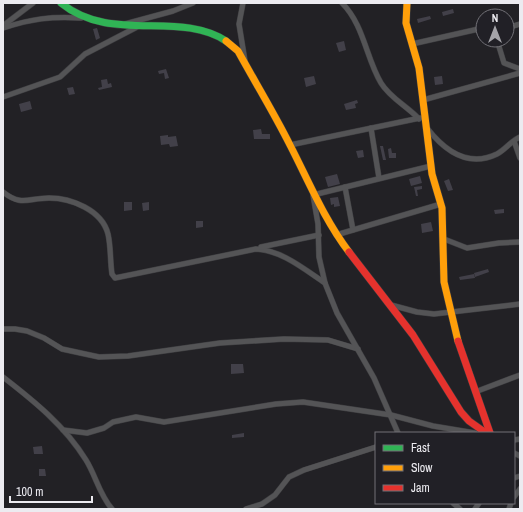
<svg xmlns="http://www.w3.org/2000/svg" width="523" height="512" font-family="'Archivo Narrow',sans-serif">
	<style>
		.building { fill: #424049 }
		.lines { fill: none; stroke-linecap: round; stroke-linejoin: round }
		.street-casing { stroke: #3e3e41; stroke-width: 6 }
		.fast-casing { stroke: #3e3e41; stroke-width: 8 }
		.slow-casing { stroke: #3e3e41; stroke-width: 8 }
		.jam-casing { stroke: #3e3e41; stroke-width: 8 }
		.street { stroke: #545456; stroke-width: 5 }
		.fast { stroke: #30b455; stroke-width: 7 }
		.slow { stroke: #ff9f0a; stroke-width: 7 }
		.jam { stroke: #e5322d; stroke-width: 7 }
	</style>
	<rect width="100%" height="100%" fill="#222125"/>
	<g class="building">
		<path d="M453 9 454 13 443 16 442 12Z"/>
		<path d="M430 16 431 19 418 23 417 19Z"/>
		<path d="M97 28 100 38 96 40 93 29Z"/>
		<path d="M344 41 346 50 339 52 336 43Z"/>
		<path d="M166 69 169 78 165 79 164 73 159 74 158 71Z"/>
		<path d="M314 76 316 84 306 87 304 78Z"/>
		<path d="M442 76 443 84 435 85 434 77Z"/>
		<path d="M107 79 108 84 111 83 112 87 99 90 98 88 102 87 101 80Z"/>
		<path d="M73 87 75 94 69 95 67 88Z"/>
		<path d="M357 100 358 103 355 104 356 108 346 110 344 104Z"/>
		<path d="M30 101 32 109 21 112 19 104Z"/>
		<path d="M261 129 262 134H270V139H254L253 130Z"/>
		<path d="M168 135V137L176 136 178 146 170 147 169 144 161 145 160 136Z"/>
		<path d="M380 146H383L386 160H383Z"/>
		<path d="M391 148 392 153H396V158H389L388 149Z"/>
		<path d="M363 150 364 157 358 158 356 151Z"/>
		<path d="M337 174 340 184 328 187 325 177Z"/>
		<path d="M420 176 422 183 411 186 409 179Z"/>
		<path d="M449 179 453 190 448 191 444 181Z"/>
		<path d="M422 186V189L417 190 418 196H416L414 187Z"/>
		<path d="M338 197 340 206 334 207V204L331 205 330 198Z"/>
		<path d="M124 202H132V210L124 211Z"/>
		<path d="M149 202V210L143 211 142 203Z"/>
		<path d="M504 209V213L495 214 494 210Z"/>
		<path d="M196 221H203V227L196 228Z"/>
		<path d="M431 222 433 231 422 233 421 224Z"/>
		<path d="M488 269 489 272 475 277 474 273Z"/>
		<path d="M474 274 475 278 460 280 459 277Z"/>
		<path d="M231 364H243L244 373 231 374Z"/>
		<path d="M244 433V437L232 438V435Z"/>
		<path d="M42 446 43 454H34L33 447Z"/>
		<path d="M39 469H45L46 476H39Z"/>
	</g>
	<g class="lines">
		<g class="street-casing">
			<g id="street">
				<path d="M243 3 239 24 245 61"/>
				<path d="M342 3C364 25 366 58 381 83 390 98 407 106 419 119"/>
				<path d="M125 24 173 11 193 3"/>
				<path d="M4 25 33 3"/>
				<path d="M3 28C31 19 51 16 81 18"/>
				<path d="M507 28 520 24"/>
				<path d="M497 40 504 63 520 69"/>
				<path d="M412 44 483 28"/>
				<path d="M3 97 60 77 85 54 137 27"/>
				<path d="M423 100 520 73"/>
				<path d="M371 128 379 178"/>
				<path d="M427 128C444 150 468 168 497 154 506 149 511 141 520 137"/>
				<path d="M514 141 520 158"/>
				<path d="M290 145 420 118"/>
				<path d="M345 187 353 230"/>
				<path d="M3 192C22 207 28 198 49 198 71 198 102 210 108 234 111 247 110 261 112 274L115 278 256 249C281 250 304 269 325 283"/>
				<path d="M336 235 441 204"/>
				<path d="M444 239 467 248 499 243 520 242"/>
				<path d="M261 247 319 235"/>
				<path d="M391 305 417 312 434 314 520 304"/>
				<path d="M3 329H15L27 331 44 338 62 349 99 357 128 356 220 343 284 339 328 340 358 349"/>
				<path d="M3 377C34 401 65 426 86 460 96 476 99 494 112 509"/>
				<path d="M475 392 520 375"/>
				<path d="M63 430 87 433 104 428 113 422 136 417 164 422 276 404 303 402 391 415 433 426 475 433"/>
				<path d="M398 433 374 378 337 313 325 283 319 257 318 224 313 195 431 166"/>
				<path d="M514 440 520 439"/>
				<path d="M514 453 520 456"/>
				<path d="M514 478 520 476"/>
				<path d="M514 497 520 489"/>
				<path d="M453 503 460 509"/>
				<path d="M246 509 262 504 275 495 289 477 304 470 376 447"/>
				<path d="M475 509 479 503"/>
				<path d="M509 509 511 503"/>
			</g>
		</g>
		<g class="fast-casing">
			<path id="fast" d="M61 3C111 44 179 10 226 41"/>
		</g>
		<g class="slow-casing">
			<g id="slow">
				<path d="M407 3 406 23 419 68 432 174 442 208 444 282 458 341"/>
				<path d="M226 41 238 51C255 82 274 113 290 145 309 182 324 219 349 252"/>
			</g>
		</g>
		<g class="jam-casing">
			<g id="jam">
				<path d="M349 252 413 335 461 412 469 421 486 433"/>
				<path d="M458 341 490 433"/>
			</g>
		</g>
		<use href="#street" class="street"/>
		<use href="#fast" class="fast"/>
		<use href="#slow" class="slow"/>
		<use href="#jam" class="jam"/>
	</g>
	<rect width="523" height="512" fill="none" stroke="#ecebf0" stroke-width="8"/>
	<rect x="375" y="432" width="140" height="72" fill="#212026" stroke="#727177"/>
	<rect x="383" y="445" width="20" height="6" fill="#30b455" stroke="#727177"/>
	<text x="411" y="452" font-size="12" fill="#ecebf0">Fast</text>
	<rect x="383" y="465" width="20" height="6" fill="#ff9f0a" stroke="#727177"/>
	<text x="411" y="472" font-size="12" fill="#ecebf0">Slow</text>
	<rect x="383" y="485" width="20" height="6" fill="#e5322d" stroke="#727177"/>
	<text x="411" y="492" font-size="12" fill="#ecebf0">Jam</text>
	<g transform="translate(495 28)"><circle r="19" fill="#212026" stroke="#727177"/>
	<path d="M0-3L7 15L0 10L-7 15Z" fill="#a5a4a9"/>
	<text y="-6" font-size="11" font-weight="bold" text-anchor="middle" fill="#ecebf0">N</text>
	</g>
	<path d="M10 496v6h82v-6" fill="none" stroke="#ecebf0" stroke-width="2"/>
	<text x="16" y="496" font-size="12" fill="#ecebf0" stroke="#212026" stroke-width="3" paint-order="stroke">100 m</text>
</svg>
